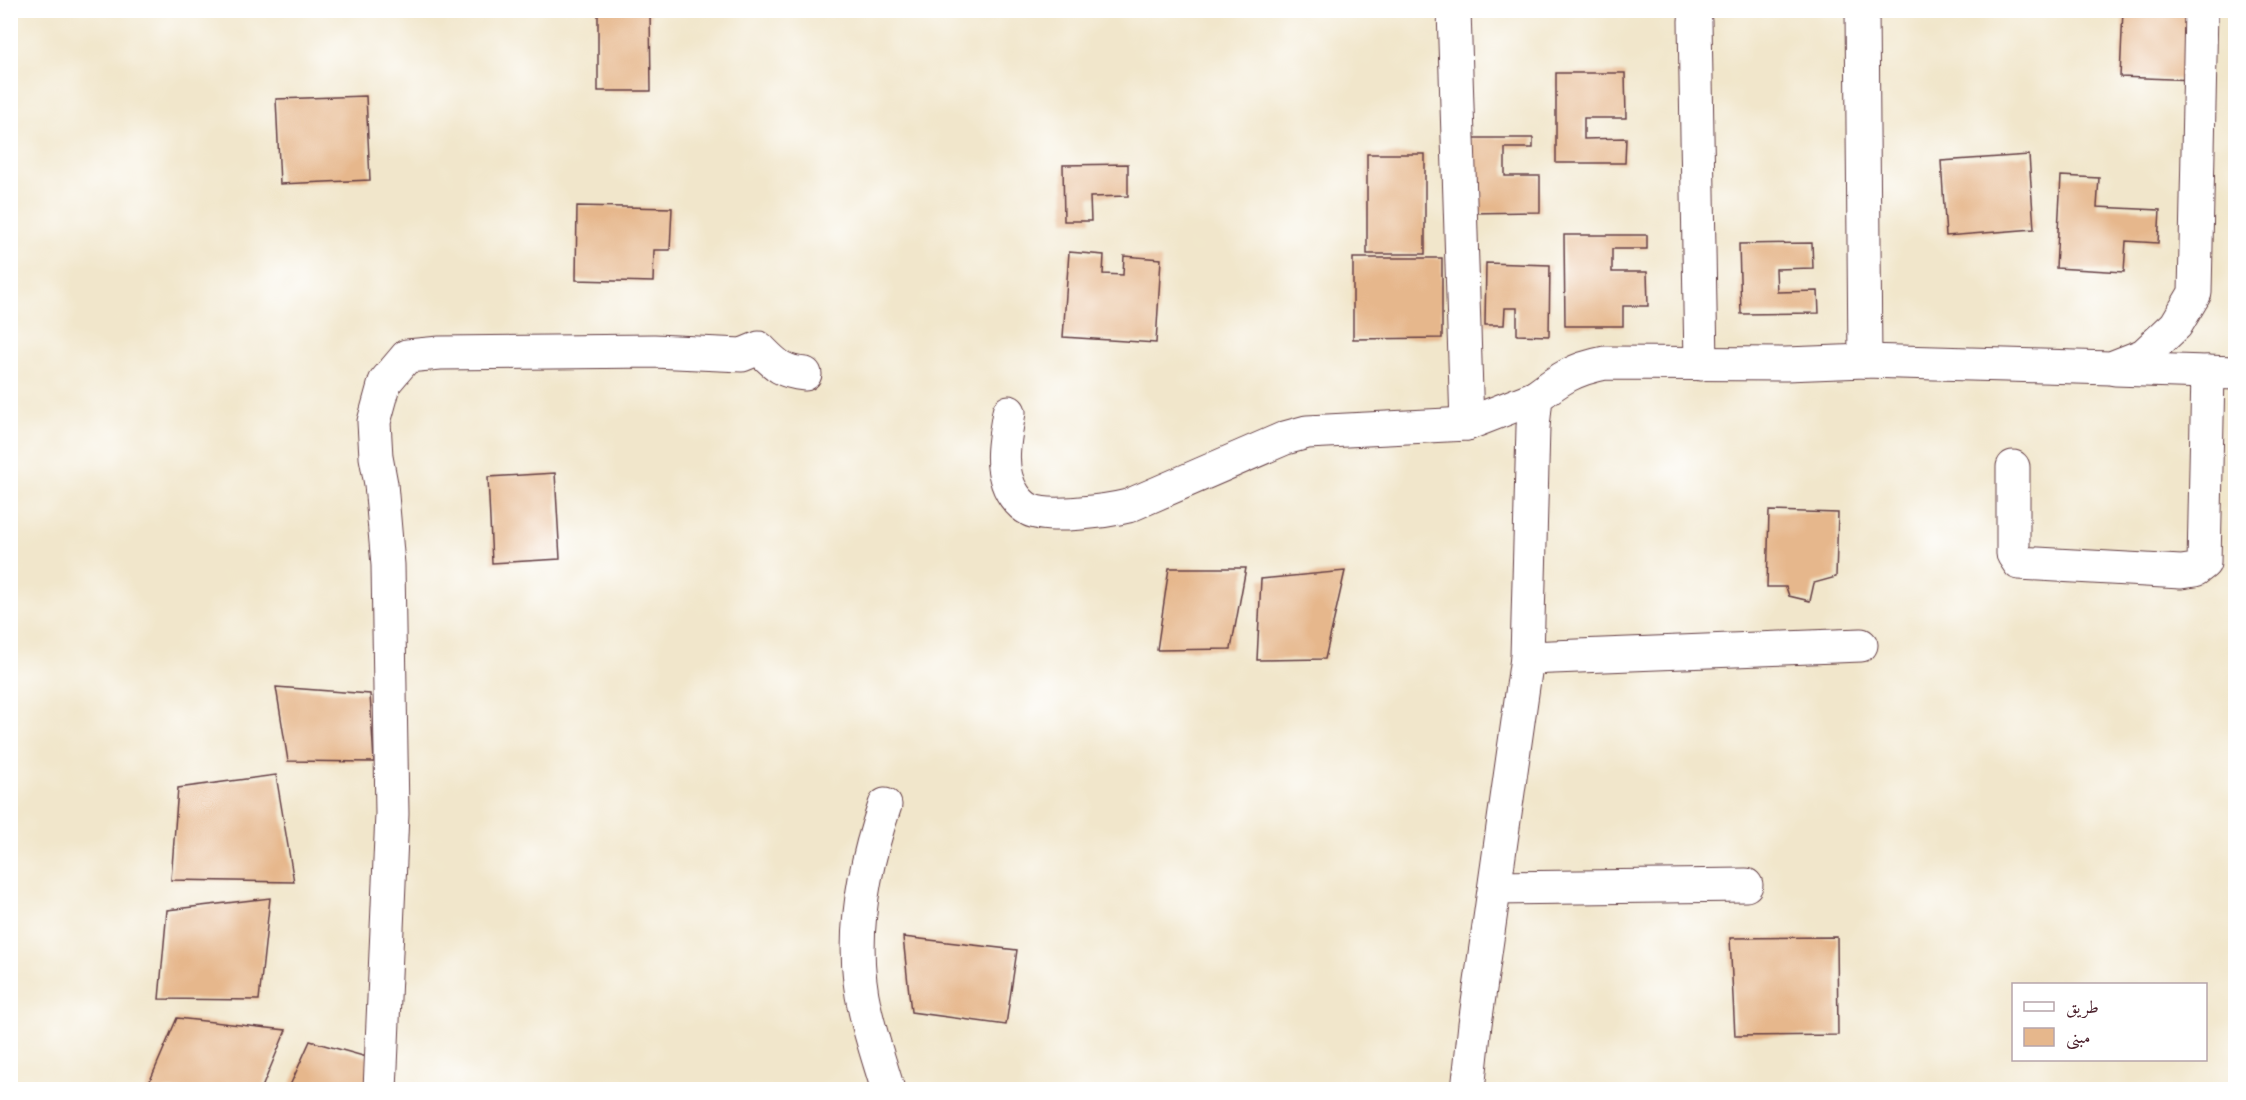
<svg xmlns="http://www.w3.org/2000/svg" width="2246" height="1100" font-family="Vollkorn,Amiri,serif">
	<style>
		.building { fill: #e6b78c }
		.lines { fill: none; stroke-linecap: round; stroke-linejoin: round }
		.minor-casing { stroke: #633d43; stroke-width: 35 }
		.minor { stroke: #fff; stroke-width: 33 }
	</style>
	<rect width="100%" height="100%" fill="#fff"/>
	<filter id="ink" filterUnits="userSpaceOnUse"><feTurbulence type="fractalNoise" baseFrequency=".0167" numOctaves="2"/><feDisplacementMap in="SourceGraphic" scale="12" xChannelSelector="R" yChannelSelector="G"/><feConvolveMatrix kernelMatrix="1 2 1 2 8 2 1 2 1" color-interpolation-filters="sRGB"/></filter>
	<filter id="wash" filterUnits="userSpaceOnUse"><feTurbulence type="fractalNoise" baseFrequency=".008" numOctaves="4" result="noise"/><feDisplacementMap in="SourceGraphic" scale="24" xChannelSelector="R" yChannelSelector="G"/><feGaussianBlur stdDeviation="1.35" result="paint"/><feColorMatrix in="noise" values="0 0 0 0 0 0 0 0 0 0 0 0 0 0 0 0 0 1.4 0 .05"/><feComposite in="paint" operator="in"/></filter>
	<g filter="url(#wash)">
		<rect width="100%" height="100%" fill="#f1e6cb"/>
		<g id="blocks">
			<g class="building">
				<path d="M598 10H650L651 91H598Z"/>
				<path d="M2123 10H2198L2195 80 2120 77Z"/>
				<path d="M1556 73H1625L1626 118H1584V139L1626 138 1625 163H1556Z"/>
				<path d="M366 96 370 180 280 184 276 99Z"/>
				<path d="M1470 138H1533V148H1505V176H1540V212L1470 213Z"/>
				<rect x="1367" y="154" width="58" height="100"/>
				<path d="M2029 155 2034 229 1946 236 1941 161Z"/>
				<path d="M1128 164V196L1090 197 1091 221H1064L1063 165Z"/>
				<path d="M2061 176 2099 178 2097 207 2160 210 2158 243 2126 241 2124 272 2056 268Z"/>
				<path d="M577 206 672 208 670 250H654L653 282 576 280Z"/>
				<path d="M1564 235H1647V249H1612V272H1647L1648 306H1623V326H1565Z"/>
				<path d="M1812 243 1813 268 1776 269 1777 292 1818 291 1819 313 1741 314 1739 244Z"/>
				<path d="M1069 252 1104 255 1103 274 1123 275 1124 256 1161 259 1156 343 1063 337Z"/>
				<path d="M1353 258H1442V338L1353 339Z"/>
				<path d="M1486 263 1550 265 1549 336 1517 335V308H1505L1504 325H1485Z"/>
				<path d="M555 473 560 559 492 563 488 477Z"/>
				<path d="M1769 511 1838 513 1836 577 1814 583 1810 601 1789 596 1786 587H1767Z"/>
				<path d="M1169 568H1246L1231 649 1157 650Z"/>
				<path d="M1345 571 1325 659 1257 660 1261 579Z"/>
				<path d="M276 687 370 694 374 762 288 761Z"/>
				<path d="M276 775 294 882 171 880 178 788Z"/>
				<path d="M270 898 259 1000 159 999 167 910Z"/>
				<path d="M903 937 1017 950 1006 1025 911 1012Z"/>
				<path d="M1837 937 1838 1035 1735 1036 1730 938Z"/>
				<path d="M177 1018 286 1030 261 1090H146Z"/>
				<path d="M310 1041 381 1061 371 1090H288Z"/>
			</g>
		</g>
	</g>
	<g filter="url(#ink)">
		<use href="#blocks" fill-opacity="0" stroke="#633d43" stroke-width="1.5"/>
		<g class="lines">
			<g class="minor-casing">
				<g id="minor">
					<path d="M1454 10 1467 424"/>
					<path d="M1862 10 1865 361"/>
					<path d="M1695 21 1701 364"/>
					<path d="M2115 369 2236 373"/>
					<path d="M1009 412C1006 432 1000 457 1006 477 1009 490 1018 504 1030 510 1048 519 1108 511 1128 506L1285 438 1307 432 1467 424 1536 397"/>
					<path d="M2013 467V554L2019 563 2181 572 2195 570 2204 563 2208 372"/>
					<path d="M1527 658 1861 645"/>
					<path d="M885 805C863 869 849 942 865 1010 871 1037 880 1063 888 1090"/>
					<path d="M1495 888 1746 885"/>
					<path d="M380 1090 392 814 388 565 381 484 376 457 374 422 385 382 407 356 440 353 654 351 742 355 759 348C775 364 781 372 805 374"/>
					<path d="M1468 1090 1475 1024 1527 658 1533 427 1536 397C1561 378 1574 369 1605 363L1786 364 1865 361 2111 368 2144 355 2176 325 2195 293 2201 10"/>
				</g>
			</g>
			<use href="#minor" class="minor"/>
		</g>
	</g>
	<rect width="2246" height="1100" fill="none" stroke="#fff" stroke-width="36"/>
	<rect x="2012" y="983" width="195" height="78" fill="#ffffff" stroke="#b7a5aa" stroke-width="1.5"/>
	<rect x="2024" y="1002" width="30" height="9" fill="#ffffff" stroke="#b7a5aa" stroke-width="1.5"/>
	<text x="2066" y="1013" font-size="18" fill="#4a1f2b">طريق</text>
	<rect x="2024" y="1028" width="30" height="18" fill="#e6b78c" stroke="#b7a5aa" stroke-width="1.5"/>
	<text x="2066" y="1043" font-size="18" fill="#4a1f2b">مبنى</text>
</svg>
